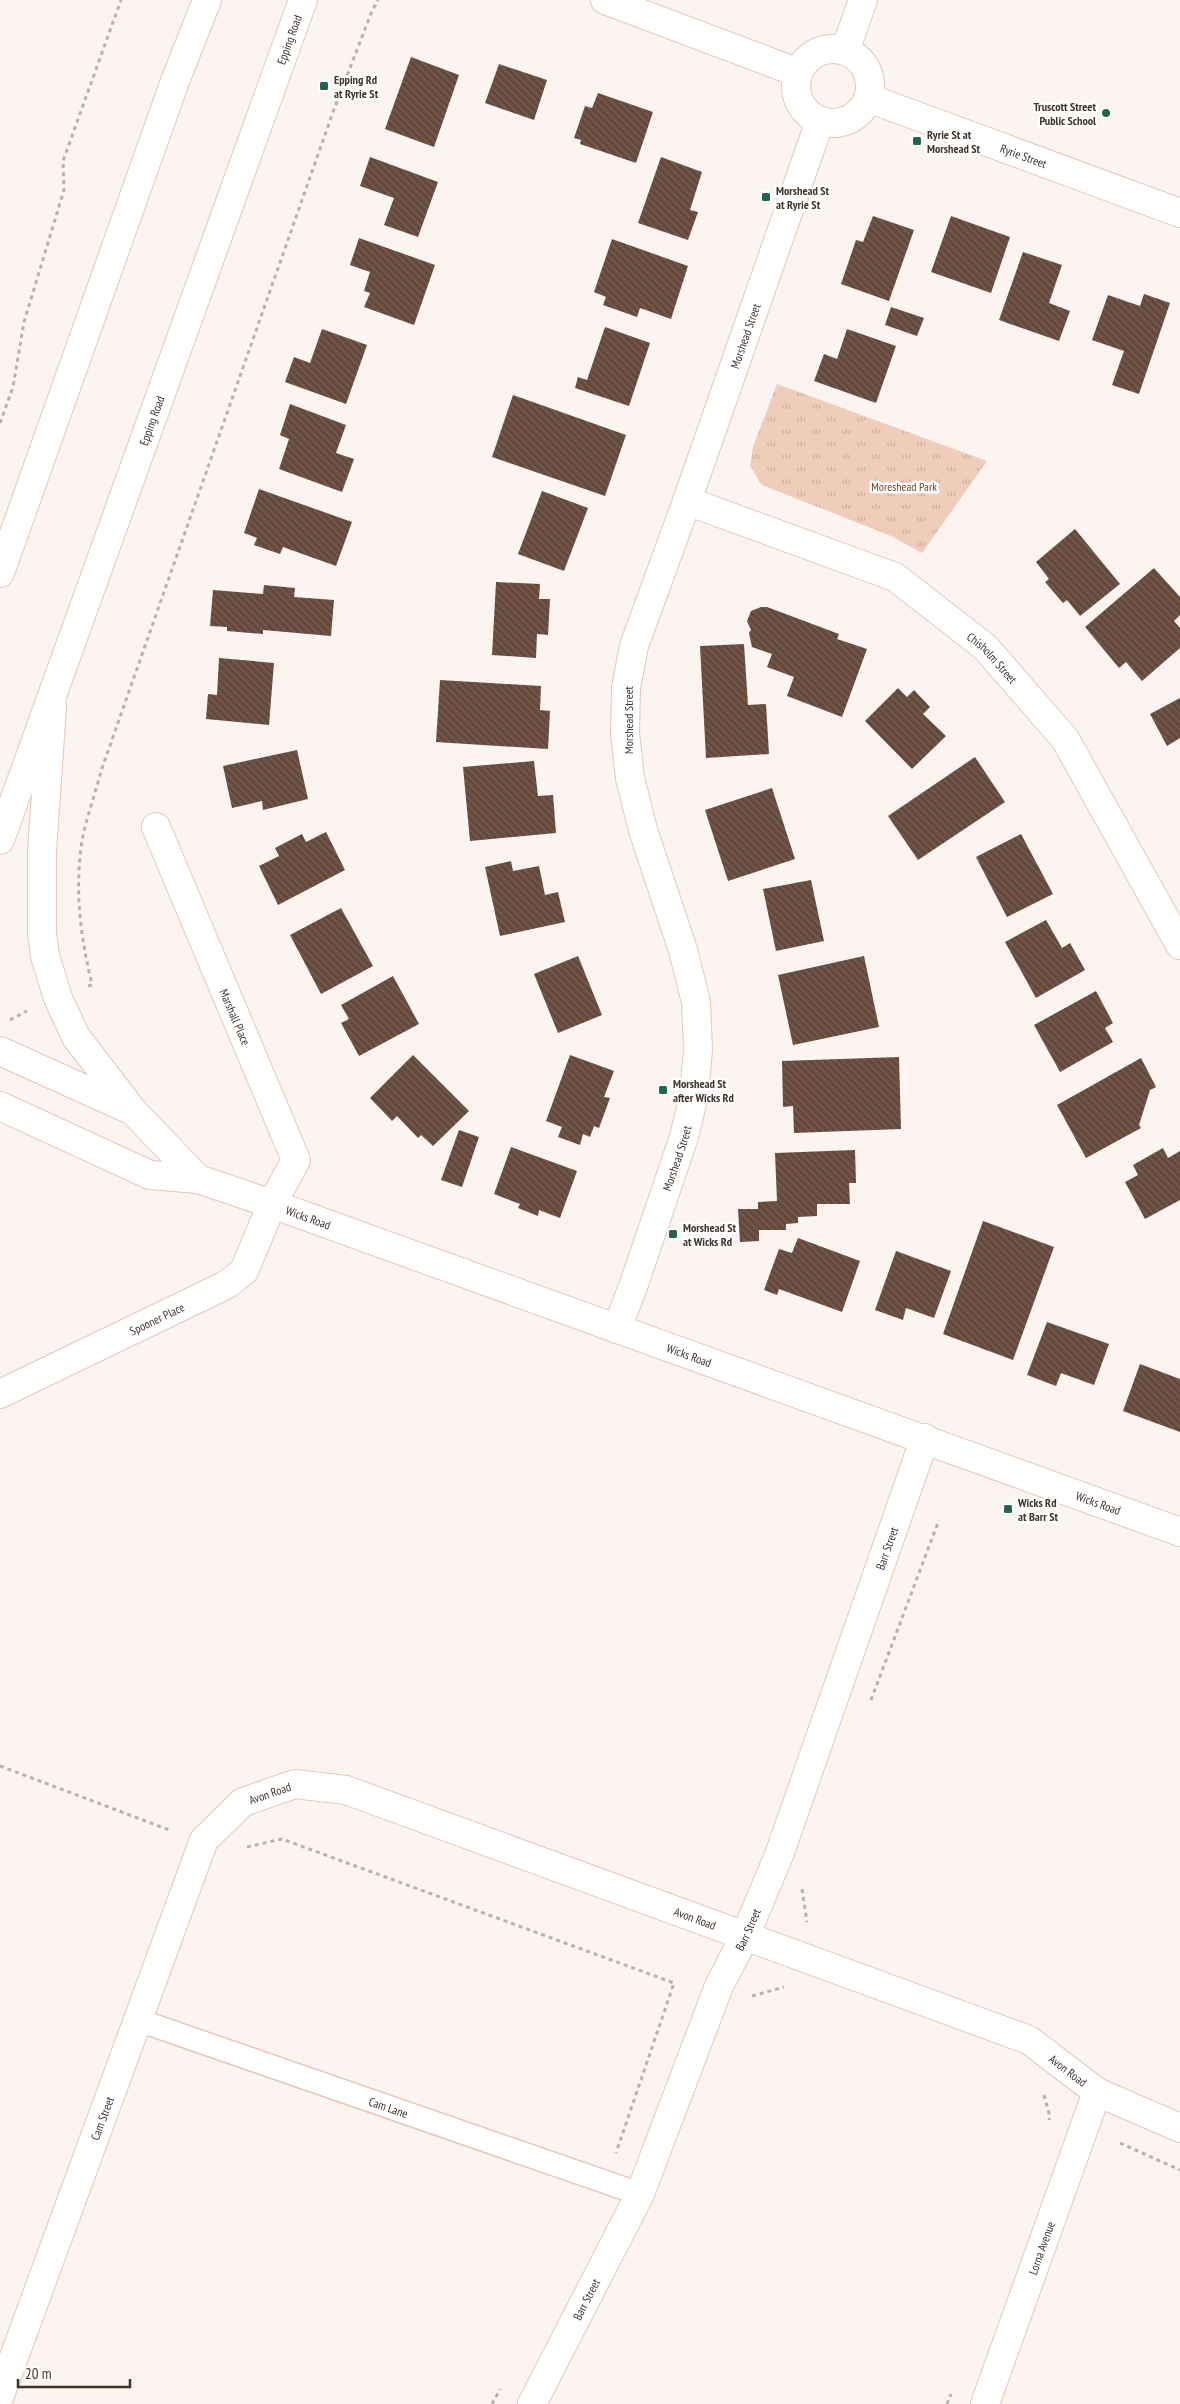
<svg xmlns="http://www.w3.org/2000/svg" width="1180" height="2404" font-family="'PT Sans Narrow',sans-serif">
	<style>
		.grass { fill: url(#grass-tufts) }
		.building { fill: url(#building-back-hatch) }
		.lines { fill: none; stroke-linecap: round; stroke-linejoin: round }
		.lane-casing { stroke: #e8c6b6; stroke-width: 25 }
		.street-casing { stroke: #e8c6b6; stroke-width: 30 }
		.secondary-casing { stroke: #e8c6b6; stroke-width: 30 }
		.primary-casing { stroke: #e8c6b6; stroke-width: 30 }
		.path { stroke: #bab1ad; stroke-width: 3; stroke-dasharray: 4 4; stroke-linecap: butt }
		.lane { stroke: #fff; stroke-width: 22 }
		.street { stroke: #fff; stroke-width: 28 }
		.secondary { stroke: #fff; stroke-width: 28 }
		.primary { stroke: #fff; stroke-width: 28 }
		.poi-dot { fill: #246350; stroke: #fff; stroke-width: 2 }
		.labels { text-anchor: middle; dominant-baseline: central; stroke-width: 5; stroke-linejoin: round; paint-order: stroke }
		.street-label { font-size: 12px; fill: #40332c; stroke: #fff }
		.poi-label { font-size: 12px; font-weight: bold; fill: #40332c; stroke: #fff; text-anchor: start }
		.park-label { font-size: 12px; fill: #7d3d18; stroke: #fff }
	</style>
	<defs>
		<pattern id="grass-tufts" width="24" height="20" patternUnits="userSpaceOnUse" patternTransform="scale(1.25)"><rect width="24" height="20" fill="#f0ccba"/><path d="M3 7l-1-3M5 7V3M7 7l1-3M15 17l-1-3M17 17v-4M19 17l1-3" fill="none" stroke="#cfb0a0"/></pattern>
		<pattern id="building-back-hatch" width="6" height="6" patternUnits="userSpaceOnUse" patternTransform="scale(1.25)"><rect width="6" height="6" fill="#65493b"/><path d="M-1 5l2 2M0 0l6 6M5-1l2 2" fill="none" stroke="#786156"/></pattern>
	</defs>
	<rect width="100%" height="100%" fill="#fbf4f1"/>
	<path class="grass" d="M777 384 987 461 922 553 891 536 762 485 750 466 753 447Z"/>
	<g class="building">
		<path d="M411 57 459 75 434 147 385 129Z"/>
		<path d="M499 64 547 80 534 120 485 103Z"/>
		<path d="M598 93 653 112 636 163 580 144 581 140 574 138 585 106 592 108Z"/>
		<path d="M370 157 438 182 418 237 384 225 394 198 360 186Z"/>
		<path d="M661 157 702 172 690 210 698 212 688 240 638 223Z"/>
		<path d="M873 216 914 230 889 301 841 284 856 240 863 242Z"/>
		<path d="M951 216 1010 237 991 293 931 272Z"/>
		<path d="M359 238 435 265 414 325 364 307 370 293 364 291 370 272 350 265Z"/>
		<path d="M612 239 688 266 671 319 640 308 637 317 603 305 606 297 594 292Z"/>
		<path d="M1023 252 1062 265 1049 303 1070 311 1059 341 999 320Z"/>
		<path d="M1144 294 1170 303 1139 394 1112 385 1124 351 1092 340 1108 295 1140 306Z"/>
		<path d="M891 307 924 318 917 336 885 325Z"/>
		<path d="M605 327 650 343 629 406 575 388 578 377 587 380Z"/>
		<path d="M322 329 367 345 346 404 285 382 294 357 310 363Z"/>
		<path d="M847 329 896 346 876 403 814 381 824 354 837 359Z"/>
		<path d="M513 395 626 435 605 496 492 457Z"/>
		<path d="M290 404 346 425 336 453 354 459 342 492 279 469 289 439 280 435Z"/>
		<path d="M259 489 352 522 336 566 283 547 280 554 254 545 257 538 244 533Z"/>
		<path d="M542 491 588 508 564 571 518 554Z"/>
		<path d="M1075 529 1120 584 1080 616 1067 600 1063 603 1045 582 1049 579 1036 562Z"/>
		<path d="M1154 568 1180 597V615L1174 621 1180 628V648L1142 681 1126 662 1119 668 1085 627Z"/>
		<path d="M496 582 540 584 539 599H550L548 635 537 634 536 658 492 655Z"/>
		<path d="M264 585 295 588 294 597 334 600 331 636 263 630V634L227 631V627L210 626 213 590 263 594Z"/>
		<path d="M761 607H767L839 634 837 639 867 649 842 717 787 696 794 677 767 667 772 654 752 647 749 633 751 630 747 621 751 611Z"/>
		<path d="M744 644 748 705 766 704 769 754 706 758 700 646Z"/>
		<path d="M219 658 274 663 269 725 206 719 208 694 217 695Z"/>
		<path d="M440 680 541 686 540 710 550 711 548 749 436 742Z"/>
		<path d="M898 688 907 697 914 690 930 707 923 714 946 736 912 769 865 721Z"/>
		<path d="M1180 698V738L1167 746 1150 714Z"/>
		<path d="M297 750 308 799 263 810 262 801 232 808 223 766Z"/>
		<path d="M975 757 1005 802 918 860 888 816Z"/>
		<path d="M534 761 538 796 553 795 556 833 470 841 463 767Z"/>
		<path d="M772 788 795 859 728 881 705 810Z"/>
		<path d="M326 832 345 870 278 905 259 866 279 856 275 848 302 834 306 842Z"/>
		<path d="M1021 834 1053 894 1007 917 976 857Z"/>
		<path d="M511 861 513 871 539 866 545 895 558 892 565 922 500 936 485 867Z"/>
		<path d="M811 880 824 941 776 951 763 889Z"/>
		<path d="M341 908 373 966 321 994 290 935Z"/>
		<path d="M1046 920 1062 948 1070 943 1085 970 1036 998 1005 942Z"/>
		<path d="M578 956 602 1015 558 1033 534 974Z"/>
		<path d="M864 956 879 1027 793 1045 778 975Z"/>
		<path d="M393 976 419 1024 359 1056 341 1023 349 1019 341 1005Z"/>
		<path d="M1096 991 1113 1023 1105 1028 1113 1042 1060 1072 1034 1025Z"/>
		<path d="M413 1055 469 1111 433 1146 421 1135 418 1138 397 1116 392 1121 370 1098Z"/>
		<path d="M570 1055 614 1071 604 1097 610 1098 599 1128 594 1126 590 1137 583 1134 580 1145 558 1137 562 1127 546 1121Z"/>
		<path d="M899 1057 901 1129 794 1133 793 1106 783 1107 782 1061Z"/>
		<path d="M1141 1058 1156 1087 1150 1090 1139 1125 1141 1128 1086 1158 1057 1105Z"/>
		<path d="M459 1130 479 1137 462 1187 441 1180Z"/>
		<path d="M511 1147 577 1171 560 1218 539 1210 538 1216 518 1208 520 1204 494 1194Z"/>
		<path d="M1163 1148 1168 1158 1180 1151V1200L1145 1219 1125 1182 1138 1175 1133 1165Z"/>
		<path d="M855 1150 856 1183H849L850 1204H817V1216L798 1217V1223L786 1224V1230H759V1241L740 1242 738 1209H758V1202L777 1201 775 1153Z"/>
		<path d="M983 1221 1054 1247 1013 1360 943 1334Z"/>
		<path d="M798 1238 860 1261 842 1312 779 1289 777 1295 764 1290 779 1249 792 1253Z"/>
		<path d="M896 1251 951 1271 934 1318 906 1308 903 1320 875 1310Z"/>
		<path d="M1047 1322 1109 1344 1094 1385 1061 1373 1056 1386 1027 1375Z"/>
		<path d="M1140 1364 1180 1379V1432L1123 1411Z"/>
	</g>
	<g class="lines">
		<g class="lane-casing">
			<g id="lane">
				<path id="s1" d="M138 2020 640 2194"/>
			</g>
		</g>
		<g class="street-casing">
			<g id="street">
				<path d="M605 0 799 73"/>
				<circle cx="833" cy="86" r="37"/>
				<path d="M845 51 863 0"/>
				<path id="s2" d="M868 98 1180 213"/>
				<path id="s3" d="M687 501 895 577 985 647 1065 739 1180 945"/>
				<path id="s4" d="M617 1329 635 1281 684 1137 694 1095 698 1050 696 1002 683 950 643 830 630 778 625 733 626 688 634 646 687 501 820 121"/>
				<path id="s5" d="M0 1394 226 1285 244 1271 272 1204 296 1160 156 827"/>
				<path id="s6" d="M0 2395 204 1840 243 1802 295 1784 346 1790 1029 2040 1097 2092 1180 2128"/>
				<path id="s7" d="M532 2404 640 2194 719 1986 745 1936 779 1855 925 1438"/>
				<path id="s8" d="M985 2404 1097 2092"/>
			</g>
		</g>
		<g class="secondary-casing">
			<g id="secondary">
				<path d="M52 707 42 852V933L45 956 58 998 76 1037 133 1111"/>
				<path d="M0 1051 133 1111 198 1179"/>
				<path id="s9" d="M0 1106 150 1175 198 1179 272 1204 1180 1532"/>
			</g>
		</g>
		<g class="primary-casing">
			<g id="primary">
				<path d="M0 573 174 84 207 0"/>
				<path id="s10" d="M0 840 303 0"/>
			</g>
		</g>
		<g class="path">
			<path d="M0 423 13 387 24 322 64 190 63 161 121 0"/>
			<path d="M88 986 92 985C81 937 75 898 81 848 84 823 95 796 101 771L333 112 372 11 378 0"/>
			<path d="M10 1020 27 1011"/>
			<path d="M871 1700 939 1520"/>
			<path d="M0 1766 172 1831"/>
			<path d="M247 1847 282 1839 674 1983 616 2153"/>
			<path d="M802 1889 807 1922"/>
			<path d="M752 1996 784 1987"/>
			<path d="M1044 2095 1050 2117 1049 2120"/>
			<path d="M1120 2143 1180 2170"/>
			<path d="M492 2404 500 2389"/>
			<path d="M947 2404 951 2394"/>
		</g>
		<use href="#lane" class="lane"/>
		<use href="#street" class="street"/>
		<use href="#secondary" class="secondary"/>
		<use href="#primary" class="primary"/>
	</g>
	<g class="poi-dot">
		<rect x="319" y="81" width="10" height="10" rx="2.5"/>
		<circle cx="1106" cy="113" r="5"/>
		<rect x="912" y="136" width="10" height="10" rx="2.5"/>
		<rect x="761" y="192" width="10" height="10" rx="2.5"/>
		<rect x="658" y="1085" width="10" height="10" rx="2.5"/>
		<rect x="668" y="1229" width="10" height="10" rx="2.5"/>
		<rect x="1003" y="1504" width="10" height="10" rx="2.5"/>
	</g>
	<g class="labels">
		<g class="street-label">
			<text stroke="none"><textPath href="#s10" startOffset="851">Epping Road</textPath></text>
			<text stroke="none"><textPath href="#s2" startOffset="166">Ryrie Street</textPath></text>
			<text stroke="none"><textPath href="#s4" startOffset="1036">Morshead Street</textPath></text>
			<text stroke="none"><textPath href="#s10" startOffset="446">Epping Road</textPath></text>
			<text stroke="none"><textPath href="#s3" startOffset="348">Chisholm Street</textPath></text>
			<text transform="translate(628 720) rotate(-90)">Morshead Street</text>
			<text transform="translate(235 1017) rotate(67)">Marshall Place</text>
			<text stroke="none"><textPath href="#s4" startOffset="181">Morshead Street</textPath></text>
			<text stroke="none"><textPath href="#s9" startOffset="330">Wicks Road</textPath></text>
			<text stroke="none"><textPath href="#s5" startOffset="174">Spooner Place</textPath></text>
			<text stroke="none"><textPath href="#s9" startOffset="735">Wicks Road</textPath></text>
			<text stroke="none"><textPath href="#s9" startOffset="1170">Wicks Road</textPath></text>
			<text stroke="none"><textPath href="#s7" startOffset="928">Barr Street</textPath></text>
			<text stroke="none"><textPath href="#s6" startOffset="674">Avon Road</textPath></text>
			<text stroke="none"><textPath href="#s6" startOffset="1124">Avon Road</textPath></text>
			<text stroke="none"><textPath href="#s7" startOffset="522">Barr Street</textPath></text>
			<text stroke="none"><textPath href="#s6" startOffset="1529">Avon Road</textPath></text>
			<text stroke="none"><textPath href="#s1" startOffset="265">Cam Lane</textPath></text>
			<text stroke="none"><textPath href="#s6" startOffset="295">Cam Street</textPath></text>
			<text stroke="none"><textPath href="#s8" startOffset="166">Lorna Avenue</textPath></text>
			<text stroke="none"><textPath href="#s7" startOffset="118">Barr Street</textPath></text>
		</g>
		<g class="poi-label">
			<text x="334" y="79">Epping Rd<tspan x="334" dy="14">at Ryrie St</tspan></text>
			<text x="1096" y="106" text-anchor="end">Truscott Street<tspan x="1096" dy="14">Public School</tspan></text>
			<text x="927" y="134">Ryrie St at<tspan x="927" dy="14">Morshead St</tspan></text>
			<text x="776" y="190">Morshead St<tspan x="776" dy="14">at Ryrie St</tspan></text>
			<text x="673" y="1083">Morshead St<tspan x="673" dy="14">after Wicks Rd</tspan></text>
			<text x="683" y="1227">Morshead St<tspan x="683" dy="14">at Wicks Rd</tspan></text>
			<text x="1018" y="1502">Wicks Rd<tspan x="1018" dy="14">at Barr St</tspan></text>
		</g>
		<g class="park-label">
			<text x="904" y="486">Moreshead Park</text>
		</g>
	</g>
	<path d="M18 2379v8h112v-8" fill="none" stroke="#40332c" stroke-width="2.5"/>
	<text x="25" y="2379" font-size="15" fill="#40332c" stroke="#ffffff" stroke-width="4" paint-order="stroke">20 m</text>
</svg>
